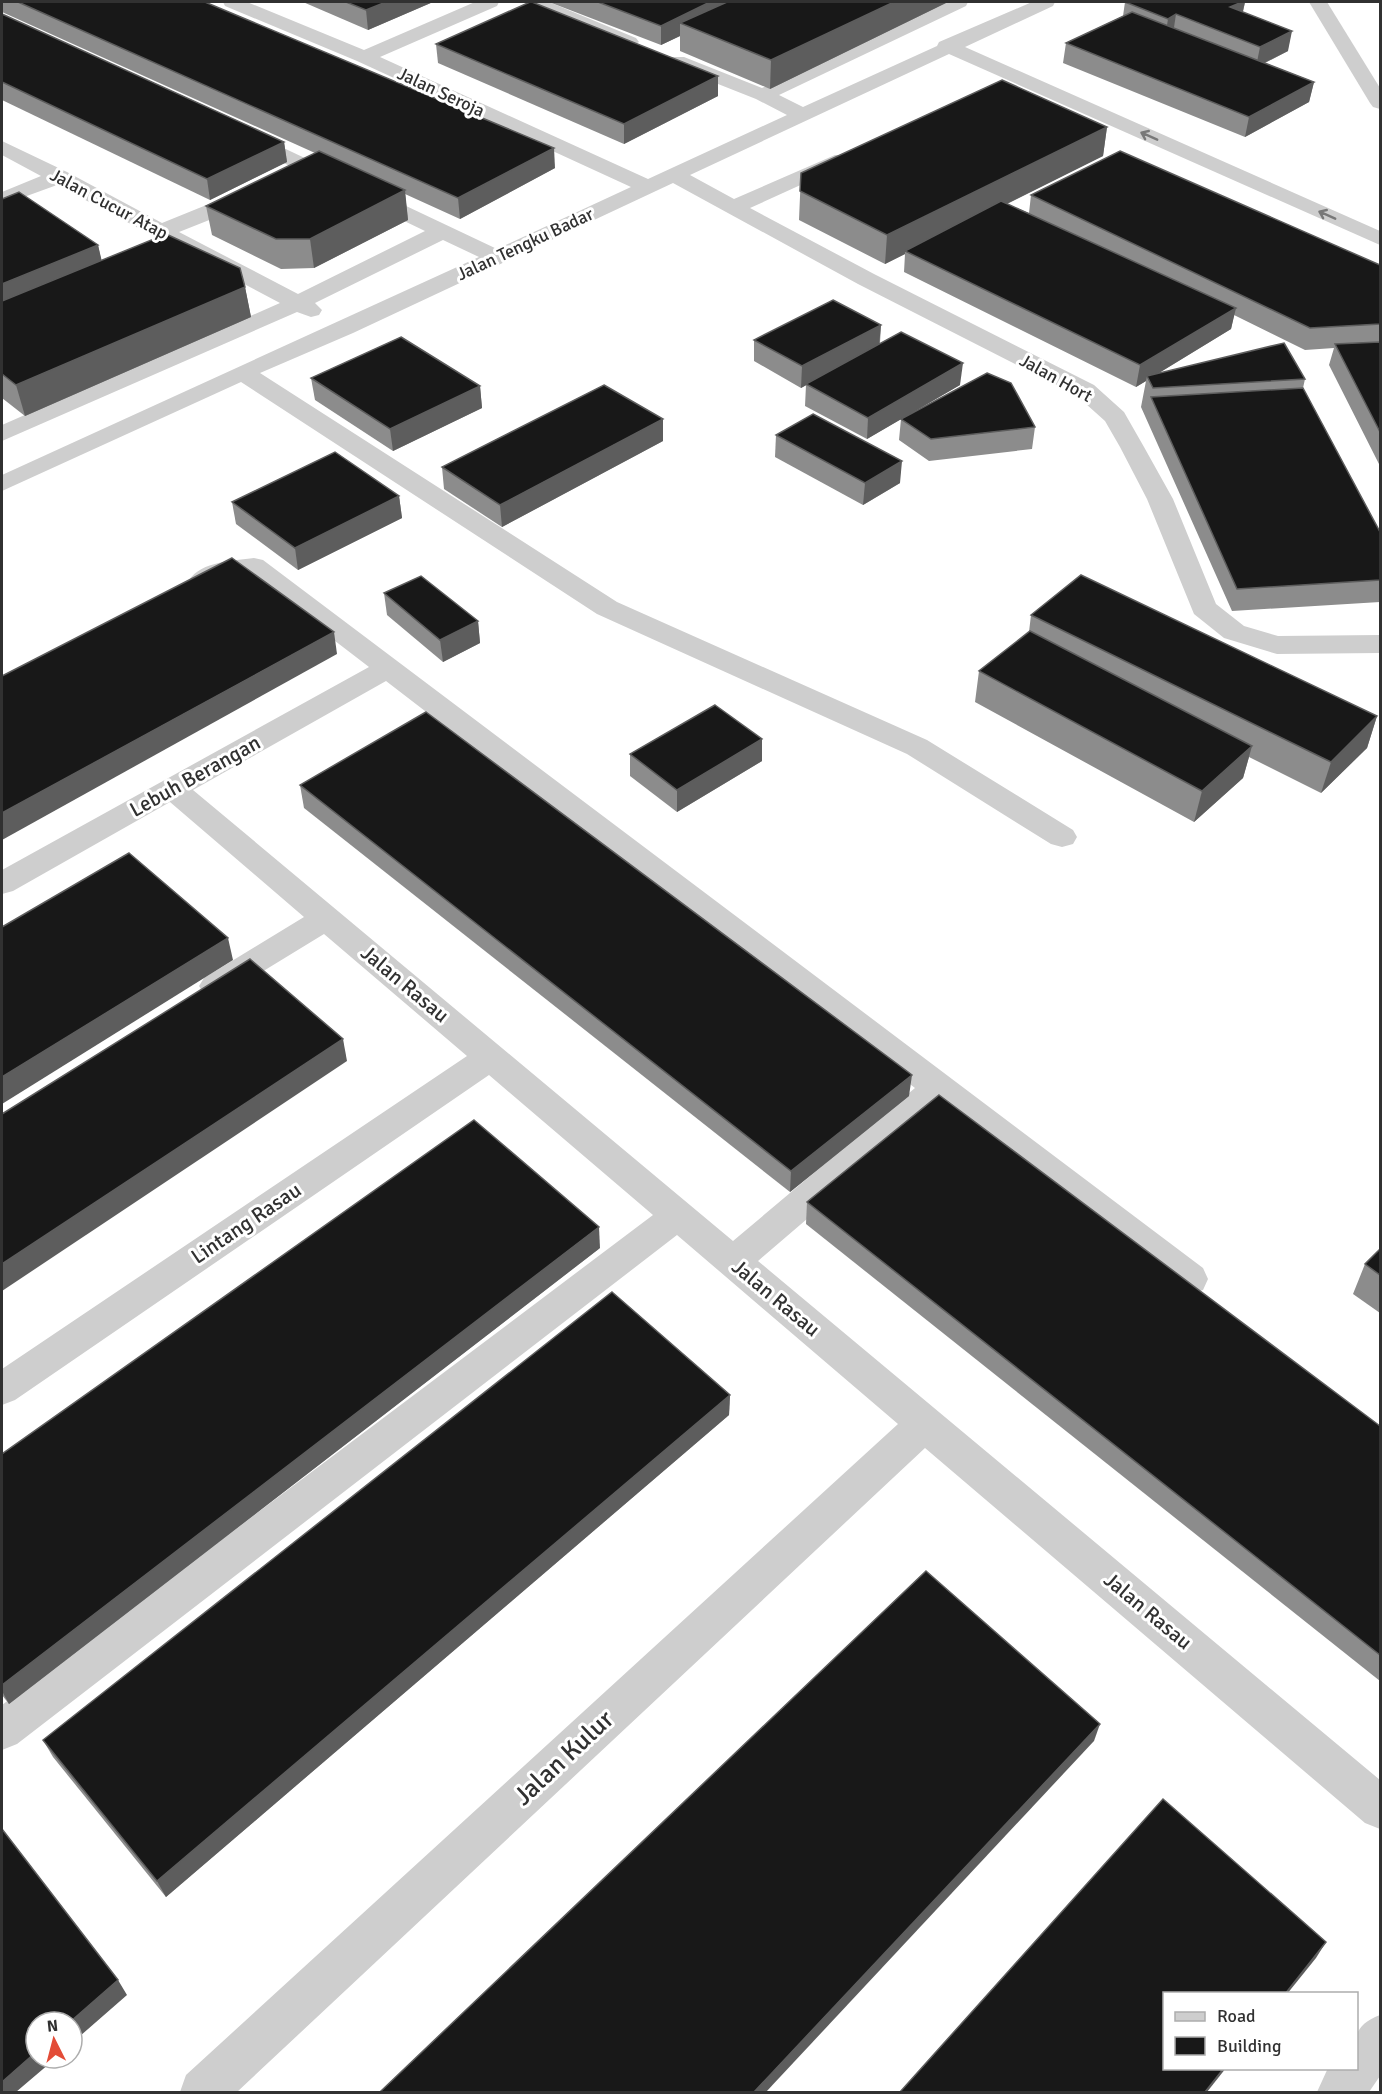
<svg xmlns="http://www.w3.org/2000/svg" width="1382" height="2094" font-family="Signika,sans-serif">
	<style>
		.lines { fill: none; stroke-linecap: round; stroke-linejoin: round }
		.minor { fill: #cecece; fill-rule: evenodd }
		.wall { fill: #8c8c8c }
		.shaded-wall { fill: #5d5d5d }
		.building { fill: #181818; stroke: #5d5d5d; stroke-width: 1.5 }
		.oneway { stroke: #787878 }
		.labels { text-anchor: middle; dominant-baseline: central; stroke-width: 6; stroke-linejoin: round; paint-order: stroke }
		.far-street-label { font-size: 18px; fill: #313131; stroke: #fff }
		.street-label { font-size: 21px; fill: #313131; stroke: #fff }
		.near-street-label { font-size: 26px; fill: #313131; stroke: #fff }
	</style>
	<rect width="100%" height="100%" fill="#fff"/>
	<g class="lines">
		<g class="minor">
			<path d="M223 2H247L364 50 475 2H499L497 6 380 57 648 179 787 115 756 99 670 65 667 61 670 57H684L762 88 945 2H968L966 6 779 95 803 107 937 46 939 42 1032 2H1055L1053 6 965 47 1380 231V245L949 54 690 175 734 199 835 155H849L852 159 849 163 750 208 874 274 1094 385 1124 412 1144 447 1173 499 1216 604 1244 626 1278 636 1380 635V653L1277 654 1224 638 1194 614 1147 499 1120 447 1105 421 1076 395 858 284 673 183 353 333 260 373 617 602 927 740 1073 830 1077 837 1073 844 1062 847 1051 844 907 754 597 614 241 382 2 491V475L479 257 443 240 315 303 322 310 319 315 311 317 297 312 2 441V425L280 303 57 185 2 205V192L41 176 2 155V141L67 172 162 223 241 191H257L260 196 257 201 179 232 298 294 425 231 240 142 237 138 240 134H254L497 249 631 187 357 61 225 6Z"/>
			<path d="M525 2H549L636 38 639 42 629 48 622 46 527 6Z"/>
			<path d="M1309 2H1327L1380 88V109L1373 107 1370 103Z"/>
			<path d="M254 558 263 560 1203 1268 1208 1279 1203 1290 1190 1294 1177 1290 939 1106 758 1261 1380 1780V1829L1365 1823 925 1448 237 2092H180L186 2075 898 1424 677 1235 17 1744 2 1750V1705L653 1215 489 1075 15 1400 2 1405V1369L467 1056 324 934 226 994 215 998 204 994 199 986 204 978 304 917 170 802 13 891 2 894V870L369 667 249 575 224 579 202 588 193 586 189 580C202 561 233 561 254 558ZM386 681 915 1088 733 1241 193 790Z"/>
			<path d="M1380 2015V2076L1369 2092H1317L1328 2068H1356C1356 2040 1350 2027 1380 2015Z"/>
		</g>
	</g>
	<g class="wall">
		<path d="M2 2H205L555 168 460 219 405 194 408 220 314 268 281 269 212 235 206 206 315 153 2 12Z"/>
		<path d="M303 2H433L368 30Z"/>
		<path d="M549 2H948L770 89 680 51V36L661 45Z"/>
		<path d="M1125 2H1245L1243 12 1288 51 1265 63 1314 82 1309 102 1245 137 1063 63 1066 43 1123 16Z"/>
		<path d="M2 14 284 142 287 162 210 200 2 100Z"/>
		<path d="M436 44 718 76V96L624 144 438 63Z"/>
		<path d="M1107 127 1103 156 1007 204 1029 213 1031 195 1380 265V466L1329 365 1334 348 1305 350 1234 315 1231 329 1159 373 1305 379 1303 388 1380 532V602L1232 611 1141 407 1146 381 1136 387 904 272 905 254 885 264 799 220 801 173Z"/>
		<path d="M2 199 98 245 101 260 245 287 251 317 25 416 2 398Z"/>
		<path d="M881 325 880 343 960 385 912 413 1035 427 1032 449 929 461 899 440 901 419 867 439 805 406 806 385 801 388 754 361V340Z"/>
		<path d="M311 378 480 386 482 408 393 451 315 400Z"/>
		<path d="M776 435 900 483 863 505 775 457Z"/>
		<path d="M663 441 502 527 444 489 442 467Z"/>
		<path d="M399 496 402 518 298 570 236 524 232 502Z"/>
		<path d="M384 593 478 621 480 643 443 662 387 615Z"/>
		<path d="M1031 615 1377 716 1367 748 1321 793 1249 757 1243 778 1194 822 975 702 979 671 1029 632Z"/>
		<path d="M762 739V761L677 812 630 776V754Z"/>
		<path d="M300 785 909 1096 790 1192 304 808Z"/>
		<path d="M807 1202 1380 1426V1681L806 1224Z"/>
		<path d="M600 1248 9 1704 2 1695V1454Z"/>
		<path d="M1380 1249V1313L1353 1294 1365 1264Z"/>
		<path d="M730 1395 729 1415 166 1897 53 1757 43 1740Z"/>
	</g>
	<g class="shaded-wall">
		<path d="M386 2H433L368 30 366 10Z"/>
		<path d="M710 2H750L680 23V36L661 45V26Z"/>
		<path d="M894 2H948L770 89 771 60Z"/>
		<path d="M1242 2H1245L1241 19 1230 7Z"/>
		<path d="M1176 14 1173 34 1165 38 1168 19Z"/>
		<path d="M1292 31 1288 51 1256 67 1260 47Z"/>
		<path d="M718 76V96L624 144V124Z"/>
		<path d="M1314 82 1309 102 1245 137 1249 117Z"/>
		<path d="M1107 127 1103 156 908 253 905 251V254L885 264 887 235Z"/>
		<path d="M284 142 287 162 210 200 207 179Z"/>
		<path d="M554 148 555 168 460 219 458 198Z"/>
		<path d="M405 190 408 220 314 268 310 239Z"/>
		<path d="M98 245 103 266 2 307V284Z"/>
		<path d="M245 287 251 317 25 416 16 385Z"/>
		<path d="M1236 308 1231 329 1149 379 1147 376 1146 381 1136 387 1140 365Z"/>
		<path d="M881 325 879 346 801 388 802 366Z"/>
		<path d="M963 363 960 385 867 439 868 418Z"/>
		<path d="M480 386 482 408 393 451 390 429Z"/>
		<path d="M663 419V441L502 527 500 505Z"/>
		<path d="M902 461 900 483 863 505 865 483Z"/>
		<path d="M399 496 402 518 298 570 295 548Z"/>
		<path d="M478 621 480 643 443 662 440 640Z"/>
		<path d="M334 632 337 654 2 840V813Z"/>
		<path d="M1377 716 1367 748 1321 793 1331 762Z"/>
		<path d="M762 739V761L677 812V790Z"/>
		<path d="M1252 746 1243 778 1194 822 1202 791Z"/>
		<path d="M228 938 233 960 2 1104V1077Z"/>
		<path d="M343 1039 347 1061 2 1291V1264Z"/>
		<path d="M912 1075 909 1096 790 1192 791 1171Z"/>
		<path d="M599 1227 600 1248 9 1704 2 1691V1685Z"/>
		<path d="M730 1395 729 1415 166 1897 157 1881Z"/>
		<path d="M1100 1724 1094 1741 766 2092H754Z"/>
		<path d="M1326 1942 1316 1958 1287 1994H1285Z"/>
		<path d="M118 1980 127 1995 72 2043V2022H70Z"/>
		<path d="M36 2052V2058H56L16 2092H2V2082Z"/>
		<path d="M1224 2068H1226L1207 2092H1205Z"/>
	</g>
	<g class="building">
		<path d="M18 2H205L554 148 458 198Z"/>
		<path d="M346 2H386L366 10Z"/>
		<path d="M530 2H532L718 76 624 124 436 44Z"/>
		<path d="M598 2H710L661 26Z"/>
		<path d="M727 2H894L771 60 680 23Z"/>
		<path d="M1125 2H1242L1230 7 1292 31 1260 47 1176 14 1168 19Z"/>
		<path d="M1132 12 1314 82 1249 117 1066 43Z"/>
		<path d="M2 14 284 142 207 179 2 82Z"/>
		<path d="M1002 80 1107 127 887 235 800 191 801 173Z"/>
		<path d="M319 151 405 190 310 239H276L206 206Z"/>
		<path d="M1120 151 1380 265V324L1310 328 1031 195Z"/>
		<path d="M19 192 98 245 2 284V199Z"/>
		<path d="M1001 201 1236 308 1140 365 905 251Z"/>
		<path d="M166 234 240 268 245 287 16 385 2 374V301Z"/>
		<path d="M833 300 881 325 802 366 754 340Z"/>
		<path d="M901 332 963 363 868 418 806 384Z"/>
		<path d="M401 337 480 386 390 429 311 378Z"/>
		<path d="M1380 342V432L1335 344Z"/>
		<path d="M1284 343 1305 379 1153 388 1147 376Z"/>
		<path d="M987 373 1011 383 1035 427 931 439 901 419Z"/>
		<path d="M604 385 663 419 500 505 442 467Z"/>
		<path d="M1303 388 1380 532V580L1237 589 1151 397Z"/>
		<path d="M813 414 902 461 865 483 776 435Z"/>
		<path d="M335 452 399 496 295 548 232 502Z"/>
		<path d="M232 558 334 632 2 813V676Z"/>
		<path d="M1081 575 1377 716 1331 762 1031 615Z"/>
		<path d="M421 576 478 621 440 640 384 593Z"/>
		<path d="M1030 631 1252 746 1202 791 979 671Z"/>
		<path d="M715 705 762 739 677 790 630 754Z"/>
		<path d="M426 712 912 1075 791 1171 300 785Z"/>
		<path d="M129 853 228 938 2 1077V927Z"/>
		<path d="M250 959 343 1039 2 1264V1114Z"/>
		<path d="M939 1095 1380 1426V1655L807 1202Z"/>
		<path d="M474 1120 599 1227 2 1685V1454Z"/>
		<path d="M1380 1249V1275L1365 1264Z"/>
		<path d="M612 1292 730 1395 157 1881 43 1740Z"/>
		<path d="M926 1571 1100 1724 754 2092H380Z"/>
		<path d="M1163 1799 1326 1942 1285 1994H1164V2068H1224L1205 2092H900Z"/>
		<path d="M2 1829 118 1980 70 2022H36V2052L2 2082Z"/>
	</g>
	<defs><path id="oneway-shaft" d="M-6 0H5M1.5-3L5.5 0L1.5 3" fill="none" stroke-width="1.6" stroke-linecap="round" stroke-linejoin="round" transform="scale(1.5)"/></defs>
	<g class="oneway">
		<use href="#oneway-shaft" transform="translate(1149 136) rotate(-156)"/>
		<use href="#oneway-shaft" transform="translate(1327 215) rotate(-156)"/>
	</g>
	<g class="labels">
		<g class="far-street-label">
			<text transform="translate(441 92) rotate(25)">Jalan Seroja</text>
			<text transform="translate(109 204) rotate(28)">Jalan Cucur Atap</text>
			<text transform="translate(525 244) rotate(-25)">Jalan Tengku Badar</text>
			<text transform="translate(1056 378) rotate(29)">Jalan Hort</text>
		</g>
		<g class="street-label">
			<text transform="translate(195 776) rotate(-29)">Lebuh Berangan</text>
			<text transform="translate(405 984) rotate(40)">Jalan Rasau</text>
			<text transform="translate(246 1223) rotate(-34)">Lintang Rasau</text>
			<text transform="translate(776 1298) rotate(40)">Jalan Rasau</text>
			<text transform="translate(1148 1611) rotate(40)">Jalan Rasau</text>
		</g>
		<g class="near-street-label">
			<text transform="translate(564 1758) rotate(-43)">Jalan Kulur</text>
		</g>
	</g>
	<rect width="1382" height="2094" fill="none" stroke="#313131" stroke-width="6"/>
	<rect x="1163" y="1992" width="195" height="78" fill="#ffffff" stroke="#adadad" stroke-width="1.5"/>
	<rect x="1175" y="2012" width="30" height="9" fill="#cecece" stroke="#adadad" stroke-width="1.5"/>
	<text x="1217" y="2022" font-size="18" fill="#313131">Road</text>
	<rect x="1175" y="2037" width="30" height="18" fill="#181818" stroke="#adadad" stroke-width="1.5"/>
	<text x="1217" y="2052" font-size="18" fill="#313131">Building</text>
	<g transform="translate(54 2040) rotate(354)"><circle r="28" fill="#ffffff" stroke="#adadad" stroke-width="1.5"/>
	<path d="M0-4.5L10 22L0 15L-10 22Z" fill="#e34c37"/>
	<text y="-9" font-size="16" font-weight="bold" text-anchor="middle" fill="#313131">N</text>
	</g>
</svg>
